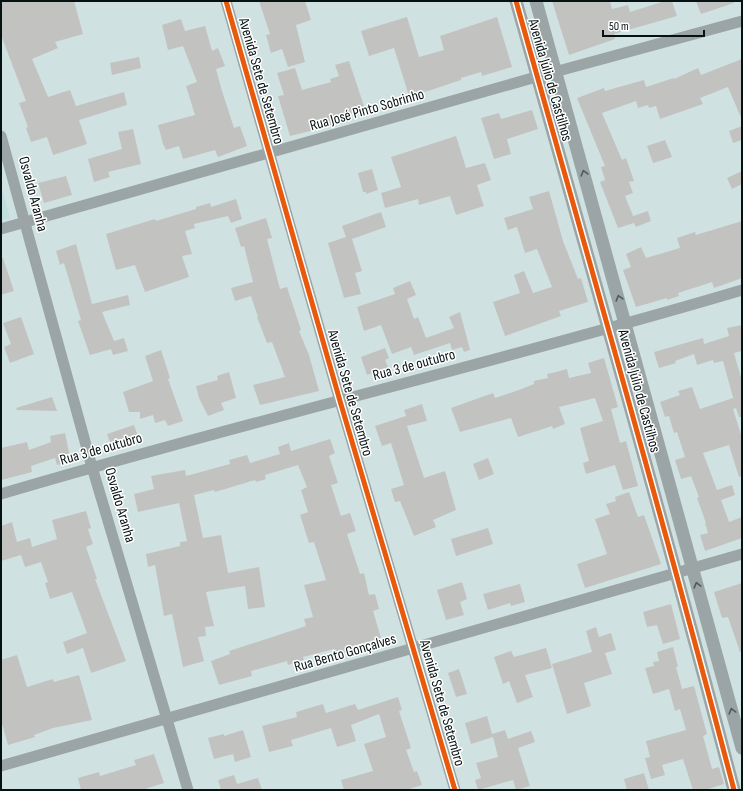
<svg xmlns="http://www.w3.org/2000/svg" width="743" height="791" font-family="'Sofia Sans Condensed',sans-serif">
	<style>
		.built { fill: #bfdede }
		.building { fill: #c2c3c1 }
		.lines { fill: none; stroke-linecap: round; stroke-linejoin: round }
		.minor { stroke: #9ba5a5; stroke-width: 11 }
		.tertiary { stroke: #9ba5a5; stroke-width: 13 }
		.cycleway-casing { stroke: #fff; stroke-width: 8 }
		.cycleway { stroke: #e8590c; stroke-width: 5 }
		.oneway { stroke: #505b5b }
		.labels { text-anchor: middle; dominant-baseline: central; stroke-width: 3; stroke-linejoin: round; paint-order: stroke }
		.street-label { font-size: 15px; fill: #061111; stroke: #fff }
	</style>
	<rect width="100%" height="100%" fill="#d0e1e1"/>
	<path class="built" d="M1 186 10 218 1 220Z"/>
	<g class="building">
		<path d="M1 1H74L83 34 55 42 58 48 32 59 48 97 70 90 76 106 124 92 127 105 79 120 87 144 53 155 47 137 31 142 26 128 28 127 19 103 26 101 1 35Z"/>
		<path d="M259 1H305L311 20 296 25 305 62 288 67 282 49 271 53 266 35 270 34Z"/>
		<path d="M552 1H610L612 9 628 5 630 12 665 1H672L677 16 614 34 615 39 569 55Z"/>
		<path d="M696 1H734V3L701 14Z"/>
		<path d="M407 17 419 57 444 50 440 36 497 17 512 67 482 76 481 72 461 78V80L431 90 409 96 394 48 369 56 361 31Z"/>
		<path d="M181 19 185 31 205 26 212 51 218 48 225 66 216 69 222 91 234 128 240 126 247 146 218 157 215 150 183 159 179 146 166 150 163 144 158 125 195 115 186 86 197 82 183 46 168 50 162 25Z"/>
		<path d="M139 57 141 68 112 75 110 63Z"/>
		<path d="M742 59V120L728 87 700 98 703 104 660 119 656 106 649 108 648 105 638 108 636 101 602 113 622 160 626 158 634 181 629 182 633 193 625 196 633 216 648 211 651 221 636 227 634 223 618 228 600 182 605 180 601 167 605 166 577 98 604 88 605 91 644 80 646 87 674 78V79L698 68 701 75Z"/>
		<path d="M349 61 365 109 349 114 351 121 290 136 278 96 284 95 277 73 295 68 302 90 331 82 330 79 339 76 335 65Z"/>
		<path d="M532 110 538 129 507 139 511 154 494 159 481 118 499 113 501 119Z"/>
		<path d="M742 126V140L733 143 729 131Z"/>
		<path d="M133 129 141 164 108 172 110 177 94 182 88 159 122 149 118 132Z"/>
		<path d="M456 136 466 168 485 163 491 180 477 185 484 206 456 215 450 196 419 205 418 199 385 208 381 193 401 187 391 157Z"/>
		<path d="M665 140 672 157 653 163 647 146Z"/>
		<path d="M372 169 378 190 366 194V192H363L358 173Z"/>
		<path d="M742 171V184L732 189 727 178Z"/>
		<path d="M66 176 72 195 44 203 38 183Z"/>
		<path d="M549 191 563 241 578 279 581 278 588 302 559 311 561 316 505 336 493 302 520 293 514 275 524 271 533 293 552 287 537 249 525 253 517 227 508 230 504 218 533 209 529 197Z"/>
		<path d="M236 199 242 219 231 223 228 216 194 224 195 228 185 231 192 254 182 256 189 277 145 292 135 265 116 270 106 234 155 219 156 221 196 209V207L210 203 211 207Z"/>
		<path d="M381 212 386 227 352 239 362 271 355 273 361 294 344 298 328 243 346 237 342 226Z"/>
		<path d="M266 218 272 238 267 239 280 289 287 287 301 330 299 331 309 355 319 391 260 405 253 385 285 377 272 342 267 343 257 317H258L251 296 235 301 231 288 253 282 244 246 241 247 235 228Z"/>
		<path d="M742 221V278L714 288 712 282 678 293 679 296 667 300V298L636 307 623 270 631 267 626 254 641 247 646 258 680 248 677 238 695 232 696 235Z"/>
		<path d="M76 244 92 304 128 295 130 305 102 312 114 341 124 338 128 351 113 355 111 349 90 355 78 321 81 320 64 263 60 265 56 251Z"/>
		<path d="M1 258H3L14 291 1 295Z"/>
		<path d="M410 281 416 295 407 299 414 319 418 317 426 338 454 328 449 317 460 312 470 350 464 352 462 347 452 350 450 343 414 355 411 347 392 354 381 325 364 331 357 307 395 294 393 288Z"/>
		<path d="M21 317 34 354 10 363 4 347 11 344 3 323Z"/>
		<path d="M742 325V351L734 353 742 381V417H739L736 408 733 409 742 438V476L739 477 729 445 703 453 717 490 732 485 735 495 721 500 729 522 742 517V538L705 551 700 535 708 533 705 523H706L697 498 699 497 691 476 681 479 675 460 685 457 677 432 674 433 669 416 665 417 660 402 680 395 678 391 692 387 700 409 733 398 734 401 723 361 714 363 713 360 697 365 694 354 675 361 676 363 659 368 654 352 703 338 704 344 729 336 727 328Z"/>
		<path d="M385 348 389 358 385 360 388 367 367 375 361 357Z"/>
		<path d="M161 350 170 378 168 379 183 421 168 426 165 420 155 423 153 415 140 419V412H129L123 392 153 381 145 356Z"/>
		<path d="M604 358 618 407 611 409 620 443 626 441 638 486 623 490 615 465 586 474 583 463 589 461 580 428 603 421 595 398 559 407 565 424 553 429 552 426 518 437 511 418 460 432 451 408 493 393 495 398 516 391 534 384V381L548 378 547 374 556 372 567 369 569 378 591 373 588 363Z"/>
		<path d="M229 372 236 398 221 403 224 410 208 416 199 398 196 386 218 380 217 376Z"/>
		<path d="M52 397 57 411 17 410 16 408Z"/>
		<path d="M422 404 427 421 407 426 424 478 445 471 456 510 433 520 436 527 414 536 400 501 395 502 391 489 404 485 391 443 382 446 375 426 406 416 404 410Z"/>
		<path d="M134 425 140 442 113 451 107 434Z"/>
		<path d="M65 433 71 462 57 465 55 458 31 466 32 472 1 480V448L27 442 29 450 51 442 50 436Z"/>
		<path d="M330 439 335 453 329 456 338 483 331 485 341 516 350 513 356 531 347 534 360 574 364 573 369 595 375 594 379 609 373 611 381 638 345 648 346 653 336 656 334 649 303 657 304 660 288 665 287 661 251 671 252 676 219 685 211 661 230 654 229 651 306 626 304 619 313 617 304 585 326 580 314 542 309 543 300 515 308 512 301 490 307 487 298 465 265 475 266 479 256 482 255 480 215 492 214 490 194 495 203 538 221 535 228 573 259 567 265 607 248 609 245 586 206 592 214 626 205 627 206 636 198 637 204 661 183 667 172 614 164 616 155 565 148 567 146 554 180 546V542L187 541 179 503 138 512 134 494 154 489 151 476 185 470 186 476 230 464 229 460 247 455 250 463 280 454 278 447 289 443 291 451Z"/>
		<path d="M488 458 494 474 479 480 473 464Z"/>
		<path d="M629 492 638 517 644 515 661 564 585 588 577 564 607 554 595 519 610 514 606 504 616 501 615 497Z"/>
		<path d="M86 511 91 528 88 529 93 544 86 547 97 579H95L126 661 91 673 83 648 67 654 63 642 87 633 72 592 50 599 45 583 48 582 41 562 25 567 21 555 1 561V526L12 522 17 542 30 538 32 547 57 539 52 520Z"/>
		<path d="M488 528 493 544 456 556 451 539Z"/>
		<path d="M462 582 467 599 460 602 464 615 446 620 437 590Z"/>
		<path d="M742 583V652H740L728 617 722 618 714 592Z"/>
		<path d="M520 584 525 602 511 606 510 603 488 610 483 594Z"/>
		<path d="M671 604 680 639 663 644 657 625 647 627 643 612Z"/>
		<path d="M596 627 599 637 611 633 616 650 605 653 612 674 584 683 591 706 567 714 552 664 592 652 586 631Z"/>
		<path d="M673 647 678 667H676L682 689 694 686 707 734 703 736 712 769 719 767 724 784 705 790H693L683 759 662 765 665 775 651 779 645 758 650 757 646 741 686 730 680 709 675 711 669 689 653 694 645 668 654 666 653 662 659 661 657 652Z"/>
		<path d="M546 648 552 668 525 675 533 697 517 703 509 681 503 684 494 657 511 651 514 657Z"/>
		<path d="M17 655 27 687 53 679 54 682 79 675 92 720 53 728 34 735 35 737 8 745 1 720V660Z"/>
		<path d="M459 669 467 694 456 697 448 673Z"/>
		<path d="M398 697 402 710 399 711 411 748 406 750 414 772 417 771 422 785 406 790H344L341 780 373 771 364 744 386 737 379 714 351 725 356 741 337 747 331 728 291 740 293 746 269 752 262 726 297 717 296 712 323 704 326 713 355 704 358 710Z"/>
		<path d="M487 716 492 734 505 730 508 739 531 731 535 742 518 748 530 786 516 790 513 780 478 790 475 780 481 778 476 763 498 757 493 737 471 744 465 723Z"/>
		<path d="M243 730 251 757 235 762 233 754 214 759 208 738 224 734V736Z"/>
		<path d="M154 754 164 783 142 790H81L78 778 99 772 100 776 136 765 134 760Z"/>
		<path d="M644 773 649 790H627L624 779Z"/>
		<path d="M234 775 237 784 258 778 262 790H221L218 780Z"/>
	</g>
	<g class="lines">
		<g class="minor">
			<path d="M226 1 340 401 455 790"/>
			<path d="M1 136 92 467 188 790"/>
			<path d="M1 229 536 77 742 21"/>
			<path d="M1 494C247 421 496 363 742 290"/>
			<path d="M1 766 742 554"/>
		</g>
		<g class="tertiary">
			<path d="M516 1C590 264 665 526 734 790"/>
			<path d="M536 1 742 748"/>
		</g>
		<g class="cycleway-casing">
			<g id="cycleway">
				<path d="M226 1 340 401 455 790"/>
				<path d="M516 1C590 264 665 526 734 790"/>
			</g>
		</g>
		<use href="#cycleway" class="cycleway"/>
	</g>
	<defs><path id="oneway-chevron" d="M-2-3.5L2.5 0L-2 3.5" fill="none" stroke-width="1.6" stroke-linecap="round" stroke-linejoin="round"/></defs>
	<g class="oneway">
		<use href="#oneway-chevron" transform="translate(584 173) rotate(-106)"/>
		<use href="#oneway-chevron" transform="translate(619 298) rotate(-106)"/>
		<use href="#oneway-chevron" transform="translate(697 585) rotate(-105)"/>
		<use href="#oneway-chevron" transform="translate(732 711) rotate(-105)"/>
	</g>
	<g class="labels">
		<g class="street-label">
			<text transform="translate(550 80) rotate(74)">Avenida Júlio de Castilhos</text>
			<text transform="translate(261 81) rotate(74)">Avenida Sete de Setembro</text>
			<text transform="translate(367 110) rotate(-16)">Rua José Pinto Sobrinho</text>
			<text transform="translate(33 194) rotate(75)">Osvaldo Aranha</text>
			<text transform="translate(414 365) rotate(-15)">Rua 3 de outubro</text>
			<text transform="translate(639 391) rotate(75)">Avenida Júlio de Castilhos</text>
			<text transform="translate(350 393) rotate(74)">Avenida Sete de Setembro</text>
			<text transform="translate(101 449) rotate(-16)">Rua 3 de outubro</text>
			<text transform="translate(120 505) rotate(74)">Osvaldo Aranha</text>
			<text transform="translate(345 653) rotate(-16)">Rua Bento Gonçalves</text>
			<text transform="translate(442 703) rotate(74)">Avenida Sete de Setembro</text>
		</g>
	</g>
	<rect width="743" height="791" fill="none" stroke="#061111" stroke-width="4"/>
	<path d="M603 30v6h101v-6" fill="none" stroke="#061111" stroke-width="2"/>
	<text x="609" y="30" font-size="12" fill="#061111" stroke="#ffffff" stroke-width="3" paint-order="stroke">50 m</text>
</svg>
